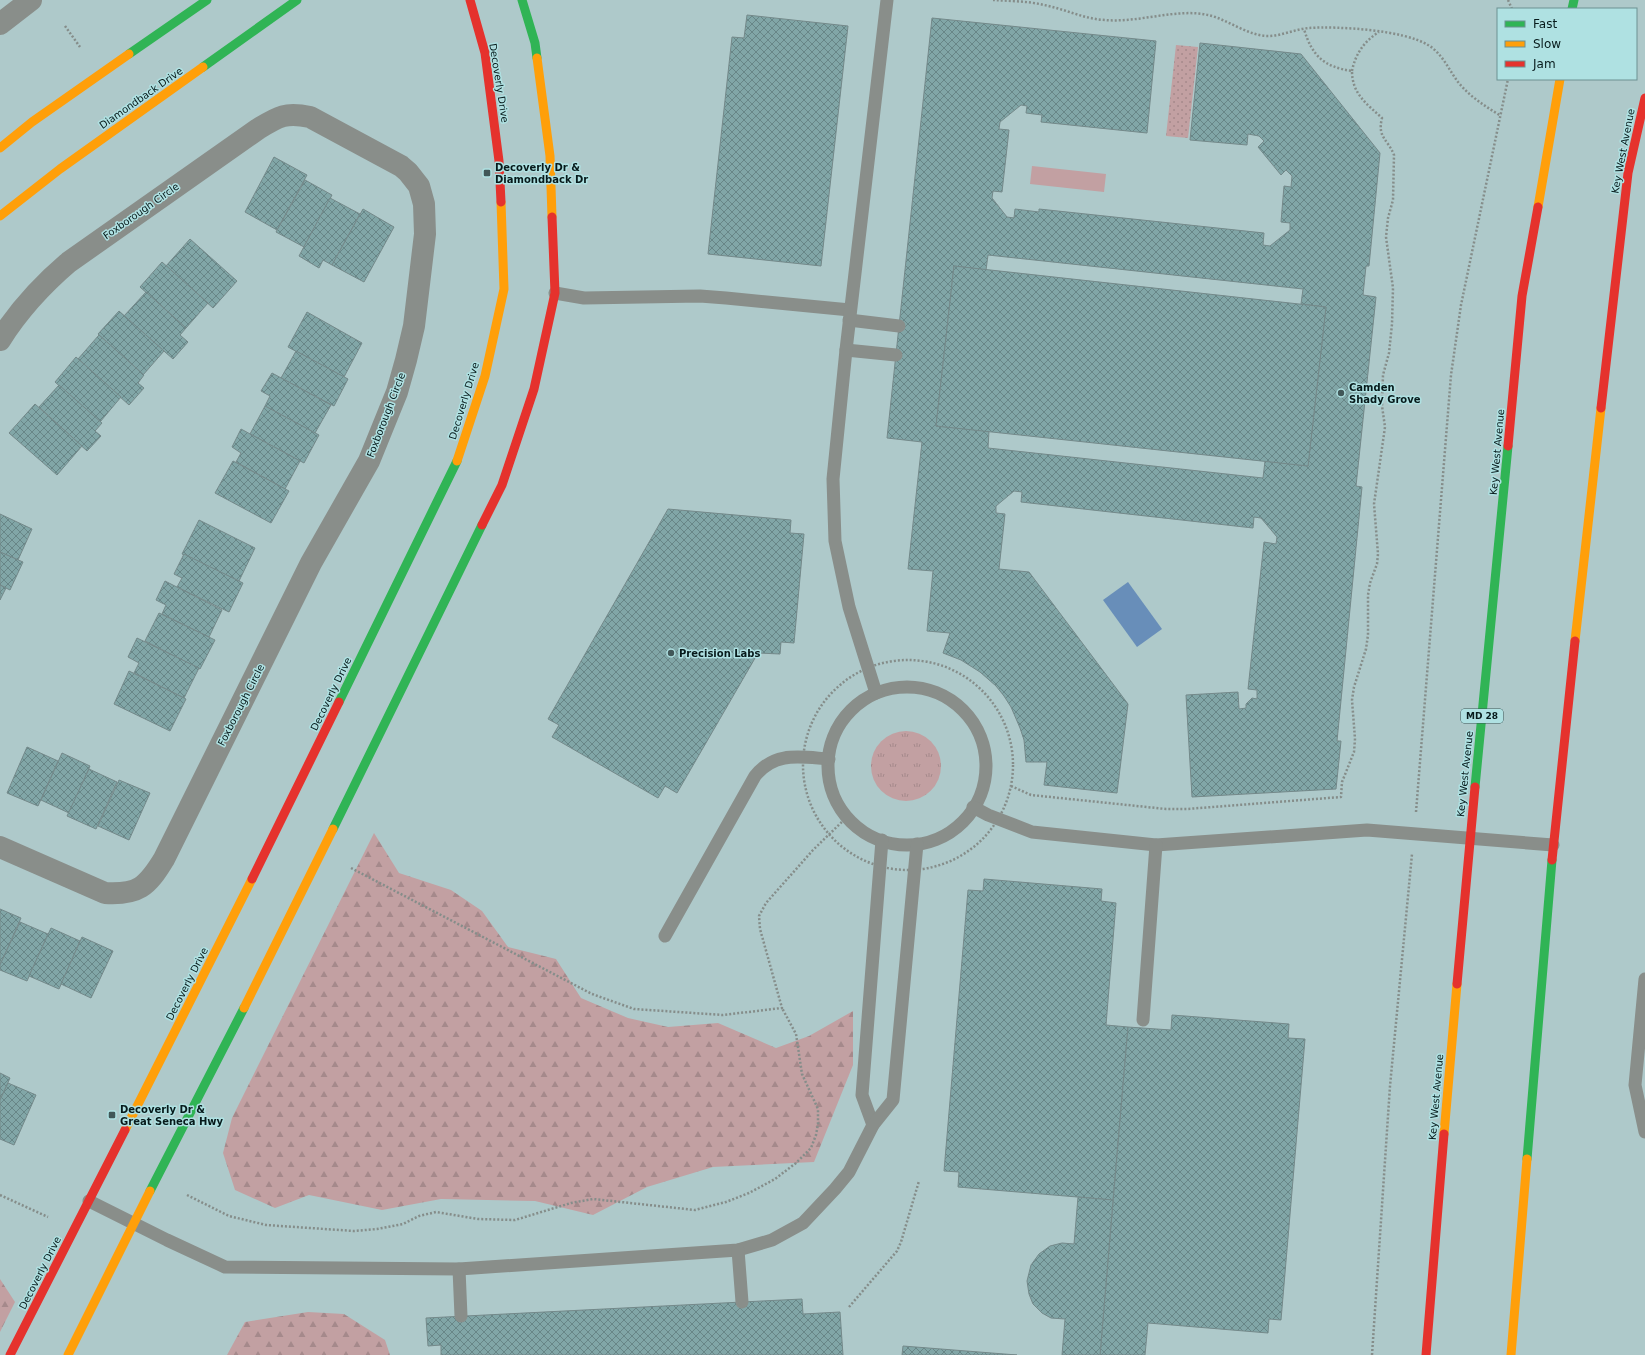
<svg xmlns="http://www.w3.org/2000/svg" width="1645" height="1355" font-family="'DejaVu Sans',sans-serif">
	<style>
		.grass { fill: url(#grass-tufts) }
		.forest { fill: url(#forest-firs) }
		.park { fill: url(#park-dots) }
		.pitch { fill: #c2a0a2 }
		.water { fill: #688eb9 }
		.building { fill: url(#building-cross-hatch); stroke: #74898a; fill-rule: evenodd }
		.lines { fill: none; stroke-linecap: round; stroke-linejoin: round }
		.path { stroke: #858d8a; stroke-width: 2.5; stroke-dasharray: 2 2; stroke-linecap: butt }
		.lane { stroke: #898e8a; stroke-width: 13 }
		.street { stroke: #898e8a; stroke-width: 22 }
		.fast { stroke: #30b455; stroke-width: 9 }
		.slow { stroke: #ff9f0a; stroke-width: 9 }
		.jam { stroke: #e5322d; stroke-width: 9 }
		.poi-dot { fill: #415758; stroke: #afe1e2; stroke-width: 1.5 }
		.labels { text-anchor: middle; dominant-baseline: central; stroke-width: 3; stroke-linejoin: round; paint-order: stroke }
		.shield { fill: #afe1e2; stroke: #395657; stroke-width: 1 }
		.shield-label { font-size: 9px; font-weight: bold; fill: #071a1b }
		.street-label { font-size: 10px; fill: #071a1b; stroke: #afe1e2 }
		.poi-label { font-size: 10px; font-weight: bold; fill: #071a1b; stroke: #afe1e2; text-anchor: start }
	</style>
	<defs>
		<pattern id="grass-tufts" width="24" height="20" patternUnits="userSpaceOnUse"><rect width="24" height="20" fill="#c2a0a2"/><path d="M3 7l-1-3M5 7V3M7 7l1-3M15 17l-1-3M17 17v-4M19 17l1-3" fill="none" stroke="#a5898b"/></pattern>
		<pattern id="forest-firs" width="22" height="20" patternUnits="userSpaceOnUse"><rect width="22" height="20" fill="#c2a0a2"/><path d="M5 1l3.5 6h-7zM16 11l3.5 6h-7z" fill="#a5898b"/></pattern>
		<pattern id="park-dots" width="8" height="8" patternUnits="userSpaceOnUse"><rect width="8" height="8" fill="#c2a0a2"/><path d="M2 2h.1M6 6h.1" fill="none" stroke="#a5898b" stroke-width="1.8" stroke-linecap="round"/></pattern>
		<pattern id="building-cross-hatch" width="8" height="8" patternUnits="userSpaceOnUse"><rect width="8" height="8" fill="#81a6a7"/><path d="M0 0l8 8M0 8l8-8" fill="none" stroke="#688687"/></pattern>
	</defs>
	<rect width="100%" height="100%" fill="#aec9ca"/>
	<circle class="grass" cx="906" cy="766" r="35"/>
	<g class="forest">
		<path d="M374 833 399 873 451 890 482 911 508 947 556 959 581 998 628 1018 668 1027 718 1023 776 1048 809 1036 853 1011V1065L814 1162 713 1167 647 1187 593 1215 535 1201 441 1199 382 1210 309 1195 275 1208 235 1190 223 1153 232 1118Z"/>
		<path d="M0 1279 15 1302 0 1332Z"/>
		<path d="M308 1312 344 1314 385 1340 390 1355H227L245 1322Z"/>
	</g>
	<path class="park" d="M1176 45 1198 47 1188 138 1166 136Z"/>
	<path class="pitch" d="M1032 166 1106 174 1104 192 1030 184Z"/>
	<path class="water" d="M1128 582 1162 629 1137 647 1103 600Z"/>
	<g class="building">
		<path d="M747 15 848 26 821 266 708 254 732 37 744 38Z"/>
		<path d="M932 18 1156 41 1147 133 1041 122 1042 115 1026 113 1027 106 1021 105 1000 122 999 129 1009 130 1002 192 993 191 992 198 1007 217 1014 218 1015 209 1039 212V209L1264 233 1263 245 1270 246 1290 230V223L1281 222 1284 186 1291 187 1292 176 1286 170 1281 175 1258 147 1264 141 1259 136 1248 134 1247 145 1190 140 1200 43 1301 54 1380 153 1369 266H1366L1363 295 1376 297 1356 486 1362 487 1337 741H1341L1336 789 1192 797 1186 695 1238 692 1239 709 1246 708V704L1252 698 1257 699V690L1248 689 1264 542 1276 544 1277 537 1261 518 1254 517 1253 528 1021 502 1022 492 1014 491 996 506V513L1005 514 999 569 1029 572 1128 704 1117 793 1044 785 1047 762H1026L1024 740 1020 728 1011 707 1004 696 996 686 980 672 961 660 943 653 950 633 927 631 933 571 908 569 922 442 887 438ZM988 255 1303 289 1301 304 1326 307 1308 466 1265 461 1263 478 988 448 989 431 936 426 954 266 986 270Z"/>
		<path d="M274 157 307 175 277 230 245 212Z"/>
		<path d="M305 180 332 195 304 247 276 232Z"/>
		<path d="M330 198 360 214 332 265 323 260 319 268 299 256Z"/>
		<path d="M363 209 394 227 364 282 332 265Z"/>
		<path d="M190 239 237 281 213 308 166 266Z"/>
		<path d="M162 262 208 303 186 328 140 287Z"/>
		<path d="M954 266 1326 307 1308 466 936 426Z"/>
		<path d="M146 292 186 328 180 335 188 342 173 359 124 316Z"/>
		<path d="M119 311 164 351 143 375 98 334Z"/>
		<path d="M307 312 362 343 344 377 288 347Z"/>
		<path d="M99 335 144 375 138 383 144 388 129 405 78 359Z"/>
		<path d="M296 351 348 379 334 406 281 378Z"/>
		<path d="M76 357 121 397 100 422 55 382Z"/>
		<path d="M272 373 331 405 315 433 265 406 270 396 261 391Z"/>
		<path d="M59 385 102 423 95 431 101 436 87 451 39 407Z"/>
		<path d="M35 404 82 446 57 475 9 433Z"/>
		<path d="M265 406 319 435 304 463 250 434Z"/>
		<path d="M241 429 300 461 285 489 236 462 241 453 232 447Z"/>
		<path d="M233 461 289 491 271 523 215 493Z"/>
		<path d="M668 509 791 520 790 533 804 534 794 643 781 642 780 654 758 653 677 793 665 786 658 798 552 737 559 725 548 719Z"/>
		<path d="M0 514 32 529 18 560 0 552Z"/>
		<path d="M199 520 255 548 239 581 182 554Z"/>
		<path d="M0 552 23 562 10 590 0 585Z"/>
		<path d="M184 554 243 583 229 612 177 587 182 578 174 574Z"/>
		<path d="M165 581 222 610 209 637 162 614 166 605 156 600Z"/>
		<path d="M0 585 6 588 0 600Z"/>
		<path d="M159 613 215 640 200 669 145 641Z"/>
		<path d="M137 638 199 668 184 698 134 673 139 663 128 657Z"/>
		<path d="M129 671 186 699 170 731 114 704Z"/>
		<path d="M27 747 58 761 38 806 7 793Z"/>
		<path d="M62 753 90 766 69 813 41 800Z"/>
		<path d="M89 769 117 782 96 829 67 816Z"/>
		<path d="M119 780 150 793 129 840 98 826Z"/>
		<path d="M984 879 1102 889 1101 901 1116 903 1106 1025 1128 1027 1113 1200 958 1187 959 1172 944 1171 968 890 983 891Z"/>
		<path d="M0 909 21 918 0 965Z"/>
		<path d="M20 922 48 934 27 981 0 970V965Z"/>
		<path d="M51 928 80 941 59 989 29 976Z"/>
		<path d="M82 937 113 951 91 998 61 984Z"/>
		<path d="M1172 1015 1289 1024 1288 1038 1305 1039 1281 1320 1269 1319 1268 1333 1148 1323 1145 1355H1100L1128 1027 1171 1030Z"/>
		<path d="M0 1073 10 1078 0 1100Z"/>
		<path d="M8 1083 36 1095 14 1145 0 1139V1100Z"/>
		<path d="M1078 1197 1113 1200 1100 1355H1062L1065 1319 1051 1318 1042 1313 1033 1304 1029 1294 1027 1281 1031 1265 1039 1254 1050 1246 1062 1243 1074 1244Z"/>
		<path d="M802 1299 803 1314 840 1312 843 1355H441V1345L428 1346 426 1318Z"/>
		<path d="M903 1346 1017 1355H902Z"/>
	</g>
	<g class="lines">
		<g class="path">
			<path d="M993 0C1009 1 1028 1 1044 5 1065 9 1084 19 1105 20 1139 23 1177 8 1208 15 1227 19 1248 36 1268 36 1282 36 1295 29 1309 28 1338 26 1404 30 1428 45 1442 53 1449 70 1458 82 1470 97 1485 106 1501 116"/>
			<path d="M1508 0 1512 9"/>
			<path d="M65 26 80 47"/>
			<path d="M1352 71C1355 55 1364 41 1379 32"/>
			<circle cx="908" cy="765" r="105"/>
			<path d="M1011 786 1031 795 1166 809H1187L1341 797 1342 782 1354 752 1355 739 1352 700 1354 687 1366 649 1368 635V595L1370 583 1377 564 1378 554 1374 504 1385 427 1382 406 1383 375 1389 353 1392 324 1393 288 1386 237 1388 218 1393 200 1394 155C1388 139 1377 138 1382 118 1367 104 1352 94 1352 71 1324 67 1312 56 1304 29"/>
			<path d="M1416 812 1451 375 1461 305 1508 79"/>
			<path d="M351 868 592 994 634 1009 723 1015 782 1008 760 929 759 916 766 903 813 850 847 817"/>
			<path d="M0 1195 48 1217"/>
			<path d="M187 1195 229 1216 266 1225 354 1231 377 1229 403 1224 419 1216 436 1212 478 1219 515 1220 571 1203 593 1199 695 1210 726 1202 749 1193 775 1179 796 1163 811 1148 816 1135 818 1124V1109L802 1074 796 1034 782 1008"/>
			<path d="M849 1307 897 1251 901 1242 919 1181"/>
			<path d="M1372 1355 1390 1086 1412 854"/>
		</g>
		<g class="lane">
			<path d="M555 293 584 298 700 296 726 298 850 310"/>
			<path d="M849 320 899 326"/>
			<path d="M846 350 896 355"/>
			<circle cx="907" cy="766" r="79"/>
			<path d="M876 693 849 607 835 541 833 479 846 350 887 0"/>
			<path d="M973 807 988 815 1032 832 1156 845 1367 830 1553 845"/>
			<path d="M665 936 755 776C775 751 800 757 829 759"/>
			<path d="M1645 979 1635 1085 1645 1132"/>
			<path d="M1143 1020 1156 845"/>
			<path d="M873 1125 862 1095 882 840"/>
			<path d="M89 1201 167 1240 225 1267 459 1269 738 1250 772 1240 803 1223 835 1189 849 1172 873 1125 893 1100 917 844"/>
			<path d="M738 1250 742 1302"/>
			<path d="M459 1269 461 1316"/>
		</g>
		<g class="street">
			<path d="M0 24 31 0"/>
			<path d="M0 340C19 310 42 285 69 262L258 129C279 116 286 112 310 117L401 166 408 172 419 186 424 204 425 234 414 326 406 360 397 392 369 461 311 563 164 859C147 887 138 895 105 893L0 847"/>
		</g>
		<g class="fast">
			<path d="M522 0 535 43 537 58"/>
			<path d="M1572 9 1574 0"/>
			<path d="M129 54 207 0"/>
			<path d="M203 67 297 0"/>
			<path d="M339 702 457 461"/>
			<path d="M1475 787 1508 446"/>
			<path d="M333 829 482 525"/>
			<path d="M1527 1159 1552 860"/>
			<path d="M150 1191 244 1008"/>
		</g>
		<g class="slow">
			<path d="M537 58 550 156 552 217"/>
			<path d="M0 148 32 122 129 54"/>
			<path d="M1538 207 1560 79"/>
			<path d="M0 216 60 169 203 67"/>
			<path d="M457 461 485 376 504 289 501 202"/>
			<path d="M1575 641 1601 408"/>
			<path d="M244 1008 333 829"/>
			<path d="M125 1130 252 879"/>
			<path d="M1444 1134 1457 984"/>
			<path d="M68 1355 150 1191"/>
			<path d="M1511 1355 1527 1159"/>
		</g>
		<g class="jam">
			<path d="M470 0 485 53 499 161 501 202"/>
			<path d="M1601 408 1628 173 1645 98"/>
			<path d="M1508 446 1522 296 1538 207"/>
			<path d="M482 525 502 485 534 389 555 293 552 217"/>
			<path d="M1552 860 1575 641"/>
			<path d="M252 879 339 702"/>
			<path d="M1457 984 1475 787"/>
			<path d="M10 1355 125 1130"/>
			<path d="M1426 1355 1444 1134"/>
		</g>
	</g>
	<g class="poi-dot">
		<rect x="483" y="169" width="8" height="8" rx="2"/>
		<circle cx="1341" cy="393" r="4"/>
		<circle cx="671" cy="653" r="4"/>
		<rect x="108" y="1111" width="8" height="8" rx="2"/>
	</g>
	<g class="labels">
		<rect class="shield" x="1461" y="709" width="42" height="14" rx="3"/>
		<g class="shield-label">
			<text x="1482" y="716">MD 28</text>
		</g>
		<g class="street-label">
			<text transform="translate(499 83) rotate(81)">Decoverly Drive</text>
			<text transform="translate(141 98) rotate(-35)">Diamondback Drive</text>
			<text transform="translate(1623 151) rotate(-79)">Key West Avenue</text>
			<text transform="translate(141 211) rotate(-35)">Foxborough Circle</text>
			<text transform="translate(464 401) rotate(-73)">Decoverly Drive</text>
			<text transform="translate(386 415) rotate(-69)">Foxborough Circle</text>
			<text transform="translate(1497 452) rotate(-85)">Key West Avenue</text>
			<text transform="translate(331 694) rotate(-64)">Decoverly Drive</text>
			<text transform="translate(241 705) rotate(-63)">Foxborough Circle</text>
			<text transform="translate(1465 774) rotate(-84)">Key West Avenue</text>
			<text transform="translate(187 984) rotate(-63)">Decoverly Drive</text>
			<text transform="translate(1436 1097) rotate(-85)">Key West Avenue</text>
			<text transform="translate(40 1273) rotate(-63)">Decoverly Drive</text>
		</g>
		<g class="poi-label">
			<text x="495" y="167">Decoverly Dr &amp;<tspan x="495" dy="12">Diamondback Dr</tspan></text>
			<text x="1349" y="387">Camden<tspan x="1349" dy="12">Shady Grove</tspan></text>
			<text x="679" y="653">Precision Labs</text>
			<text x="120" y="1109">Decoverly Dr &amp;<tspan x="120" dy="12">Great Seneca Hwy</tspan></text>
		</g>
	</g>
	<rect x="1497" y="8" width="140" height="72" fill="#afe1e2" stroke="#6c9192"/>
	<rect x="1505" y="21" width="20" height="6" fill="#30b455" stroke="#6c9192"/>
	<text x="1533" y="28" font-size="12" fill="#071a1b">Fast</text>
	<rect x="1505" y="41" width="20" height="6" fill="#ff9f0a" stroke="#6c9192"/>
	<text x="1533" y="48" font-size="12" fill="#071a1b">Slow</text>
	<rect x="1505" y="61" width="20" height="6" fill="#e5322d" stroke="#6c9192"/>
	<text x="1533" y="68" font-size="12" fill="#071a1b">Jam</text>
</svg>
